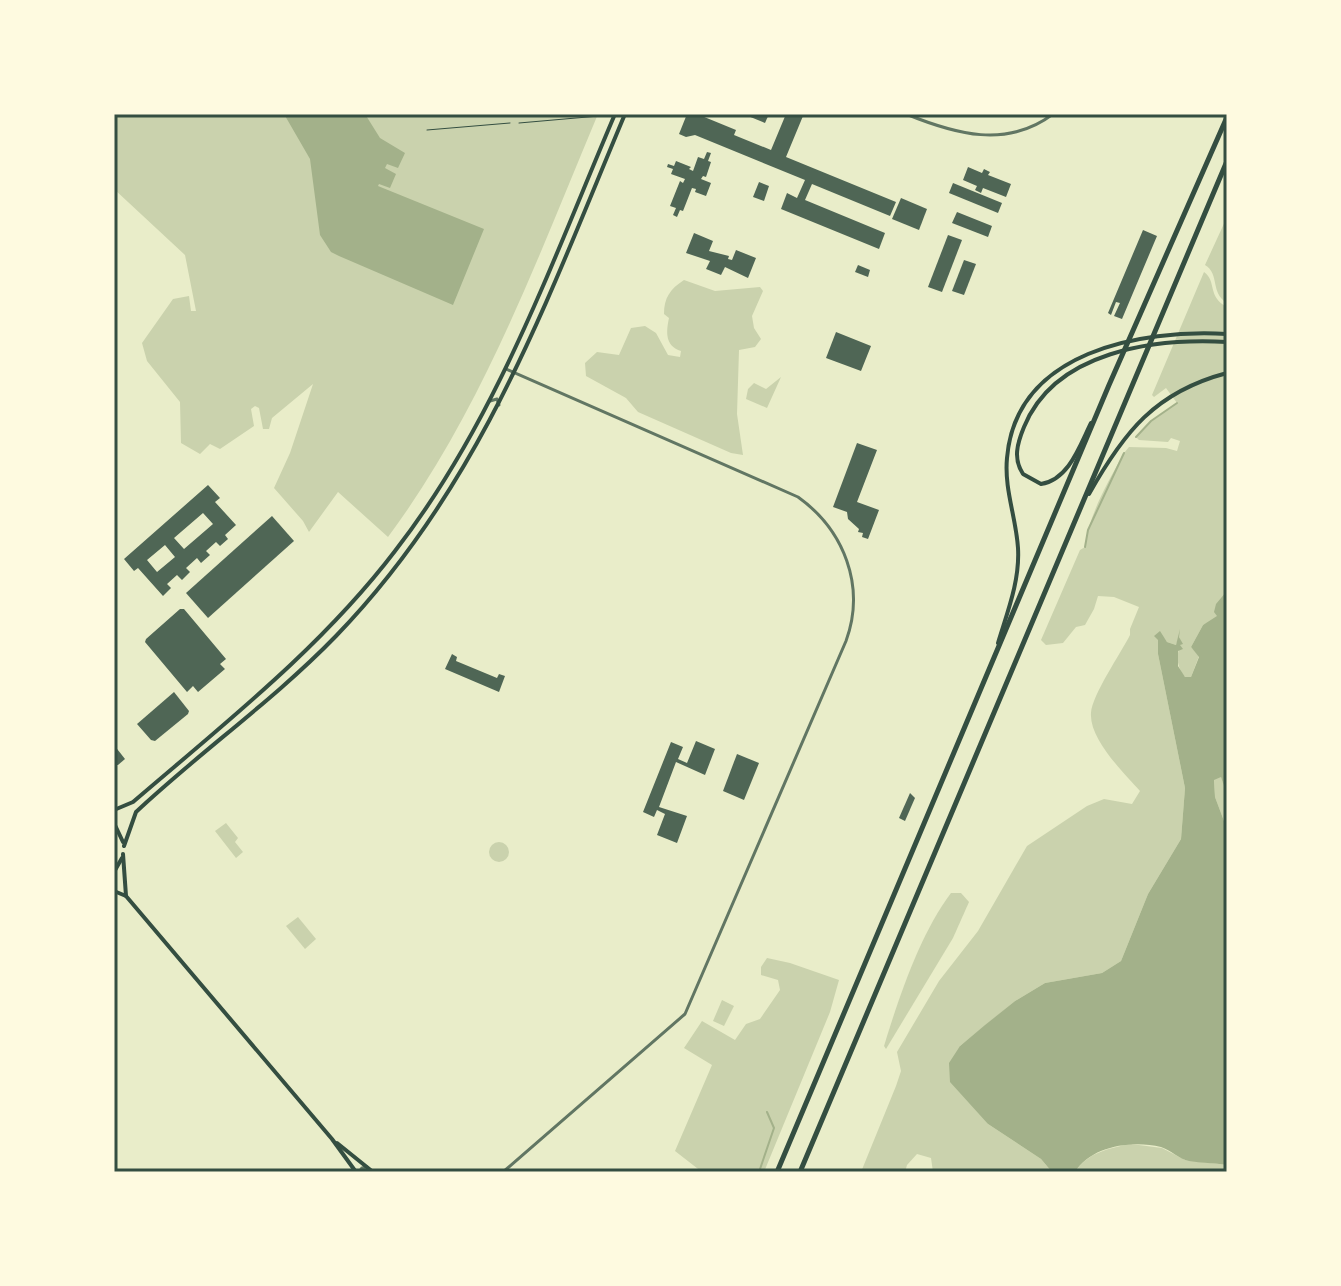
<svg xmlns="http://www.w3.org/2000/svg" width="1341" height="1286" font-family="Inter,sans-serif">
	<style>
		.green { fill: #cad2ad }
		.water { fill: #a3b18a }
		.lines { fill: none; stroke-linecap: round; stroke-linejoin: round }
		.stream { stroke: #a3b18a; stroke-width: 2 }
		.building { fill: #4f6655; fill-rule: evenodd }
		.path { stroke: #344e41; stroke-width: 1 }
		.minor { stroke: #617663; stroke-width: 3 }
		.tertiary { stroke: #617663; stroke-width: 3 }
		.secondary { stroke: #344e41; stroke-width: 4 }
		.trunk { stroke: #344e41; stroke-width: 5 }
		.neatline { fill: none; stroke: #344e41; stroke-width: 3 }
	</style>
	<rect width="100%" height="100%" fill="#e9edc9"/>
	<g class="green">
		<path d="M114 114H598C537 259 483 409 388 537L338 492 309 532 303 521 274 488 290 453 313 384 272 418 269 429H263L259 408 255 406 251 409 254 426 220 449 210 444 200 454 181 443 180 402 147 361 142 343 173 299 189 296 191 311H196L185 255 114 189Z"/>
		<path d="M1227 217V303C1210 293 1220 274 1205 265Z"/>
		<path d="M1204 272C1217 281 1207 297 1227 307V592L1218 616 1212 621 1203 625 1191 647 1199 656 1191 677H1185C1176 666 1176 655 1181 642L1179 637 1176 645 1167 642 1164 638 1158 639V654L1185 788 1181 839 1148 894 1121 961 1102 973 1045 983 1015 1001 960 1046 988 1124 1041 1159 1052 1172H933L931 1158 917 1154 907 1165 905 1172H861L896 1086 901 1071 897 1052 939 981 978 931 1027 846 1087 806 1104 799 1132 804 1140 791C1124 773 1089 739 1091 713 1092 695 1121 653 1130 635V629L1139 607 1114 597 1098 596 1094 609 1085 625 1076 627 1063 643 1046 645 1041 640 1080 550 1085 547C1089 514 1108 482 1124 453L1129 447 1166 448 1177 451 1180 441 1171 438 1168 442 1139 440 1136 437 1151 421 1177 403 1166 388 1154 397 1152 395Z"/>
		<path d="M684 280 715 291 760 287 763 291 752 316 754 328 761 339 755 347 739 350 737 414 743 455 731 453 638 412 626 398 586 376 585 363 597 352 619 355 631 328 645 326 656 333 668 355 680 357 681 351C665 346 666 332 669 318L664 314C664 298 670 289 684 280Z"/>
		<path d="M781 377 767 408 746 399 748 389 754 383 766 389Z"/>
		<path d="M1221 776 1227 795V829L1215 797 1214 779Z"/>
		<path d="M226 823 238 838 235 842 243 852 236 858 215 831Z"/>
		<circle cx="499" cy="852" r="10"/>
		<path d="M951 893H961L969 902 953 938 886 1049 884 1046C899 997 920 934 951 893Z"/>
		<path d="M298 917 316 939 305 949 286 926Z"/>
		<path d="M767 958 790 963 839 980 830 1012 764 1172H702L675 1151 712 1065 684 1048 702 1021 735 1040 746 1024 760 1019 780 990 778 980 761 975V967Z"/>
		<path d="M722 1000 734 1006 724 1026 713 1021Z"/>
		<path d="M1131 1144 1162 1148 1185 1160 1227 1165V1172H1075C1087 1153 1109 1148 1131 1144Z"/>
	</g>
	<g class="water">
		<path d="M284 114H365L380 138 405 153 398 168 387 164 385 168 396 174 390 188 379 184 378 186 484 229 453 305 339 256 331 252 320 235 310 159Z"/>
		<path d="M1226 592 1227 795 1221 777 1214 780 1215 797 1227 829V1165C1214 1163 1201 1163 1189 1161 1179 1159 1171 1150 1161 1147 1132 1140 1091 1146 1075 1172H1052L1041 1159 988 1124 950 1082 949 1063 960 1046 985 1025 1015 1001 1045 983 1102 973 1121 961 1148 894 1181 839 1185 788 1158 654V640L1154 636 1160 631 1167 642 1176 645 1180 629 1179 637 1183 644 1180 645 1183 649 1178 651V666L1185 677H1191L1199 657 1191 647 1203 625 1217 616 1214 612 1216 604Z"/>
	</g>
	<g class="lines">
		<g class="stream">
			<path d="M1136 437 1151 421 1177 403"/>
			<path d="M1085 547 1088 530 1124 453"/>
			<path d="M759 1172 774 1128 767 1112"/>
		</g>
	</g>
	<g class="building">
		<path d="M687 114H697L736 130 734 135 771 150 786 114 803 116 786 157 896 202 890 216 812 184 805 200 885 233 879 249 781 209 787 193 797 198 805 180 695 135 686 137 679 134Z"/>
		<path d="M743 114H769L765 123Z"/>
		<path d="M707 152 711 153 708 161 711 162 706 177 703 176 701 179 711 183 706 196 695 192 696 189 692 188 683 211 680 210 677 217 673 215 676 208 670 206 680 181 683 183 685 179 671 174 673 169 667 167 668 164 674 166 676 161 691 167 689 169 693 171 698 157 704 159Z"/>
		<path d="M968 167 982 173 984 169 990 172 988 175 1011 184 1006 197 983 188 981 193 975 190 977 186 963 180Z"/>
		<path d="M759 182 769 186 764 201 753 197Z"/>
		<path d="M953 183 1002 203 998 213 949 193Z"/>
		<path d="M901 198 927 209 919 230 892 219Z"/>
		<path d="M957 212 992 226 988 237 952 223Z"/>
		<path d="M1143 230 1157 236 1122 319 1114 316 1120 303 1116 302 1111 315 1108 313Z"/>
		<path d="M694 233 713 241 709 251 729 256 728 259 732 260 736 250 756 258 748 278 725 267 721 275 706 269 710 261 686 253Z"/>
		<path d="M948 235 962 240 942 292 928 287Z"/>
		<path d="M964 260 976 264 964 295 952 291Z"/>
		<path d="M858 265 870 270 868 277 855 272Z"/>
		<path d="M836 332 871 346 861 371 826 358Z"/>
		<path d="M857 443 877 450 857 502 879 510 868 539 862 537 863 533 858 532 859 529 848 519 847 512 833 507Z"/>
		<path d="M208 485 220 498 215 502 236 525 225 535 228 539 220 546 216 542 206 551 210 555 201 563 197 558 186 568 190 572 182 580 177 575 167 584 171 588 163 596 138 568 134 571 124 559ZM203 513 213 524 184 549 174 538ZM165 545 175 557 157 572 147 560Z"/>
		<path d="M272 516 294 541 208 618 186 593Z"/>
		<path d="M180 609H184L226 659 220 664 225 669 198 692 193 686 187 692 145 642 146 639Z"/>
		<path d="M452 654 457 657 456 661 497 678 499 674 505 676 499 692 445 669Z"/>
		<path d="M174 692 189 711 188 714 155 741 151 740 137 724Z"/>
		<path d="M696 741 715 749 705 775 676 762 659 807 687 816 677 843 657 835 665 814 657 810 654 817 643 812 671 742 683 747 678 759 687 763Z"/>
		<path d="M114 745 125 759 118 765H114Z"/>
		<path d="M737 754 759 763 744 800 723 791Z"/>
		<path d="M910 793 915 798 905 821 899 818Z"/>
	</g>
	<g class="lines">
		<g class="path">
			<path d="M519 123 599 116"/>
			<path d="M427 130 510 123"/>
		</g>
		<g class="minor">
			<path d="M490 401 497 399 499 405"/>
			<path d="M503 1172 685 1014 846 641C866 586 844 530 798 497L506 369"/>
		</g>
		<g class="tertiary">
			<path d="M906 114C955 134 1007 149 1053 114"/>
			<path d="M359 1172 362 1168 367 1167"/>
		</g>
		<g class="secondary">
			<path d="M1091 423C1080 445 1069 480 1041 484L1023 474C1013 459 1017 444 1024 427 1055 351 1154 338 1227 342"/>
			<path d="M1089 494C1124 432 1155 392 1227 373"/>
			<path d="M998 643C1007 613 1020 581 1018 548 1016 517 1004 489 1007 458 1016 351 1141 329 1227 334"/>
			<path d="M114 810 133 802C225 723 321 648 395 551 496 421 551 264 615 114"/>
			<path d="M114 823 123 842"/>
			<path d="M124 846 136 812C201 751 274 700 336 636 482 485 546 302 625 114"/>
			<path d="M123 854 126 896 332 1139 356 1172"/>
			<path d="M114 872 122 858"/>
			<path d="M114 891 126 896"/>
			<path d="M337 1143 373 1172"/>
		</g>
		<g class="trunk">
			<path d="M777 1172 1109 385 1227 117"/>
			<path d="M800 1172 1227 161"/>
		</g>
	</g>
	<rect width="1341" height="1286" fill="none" stroke="#fefae0" stroke-width="232"/>
	<rect x="116" y="116" width="1109" height="1054" class="neatline"/>
</svg>
